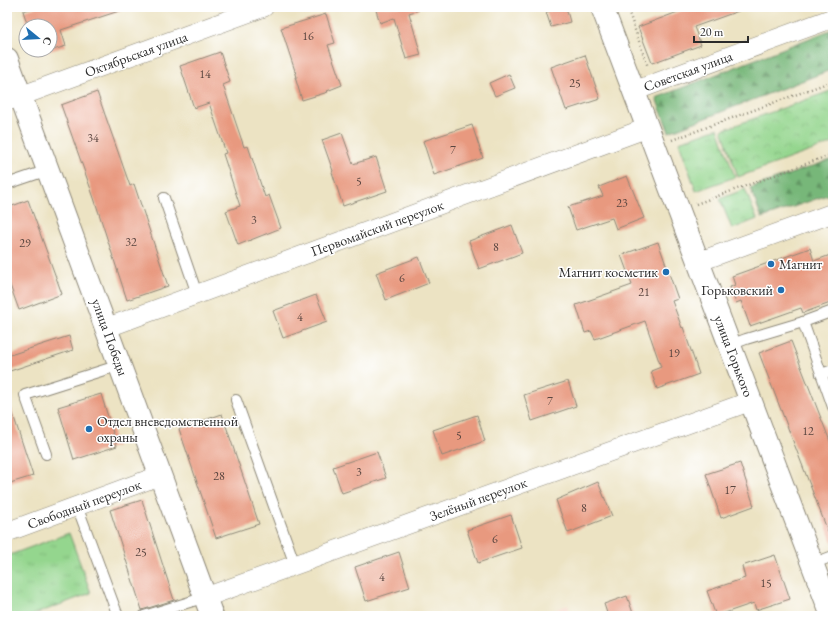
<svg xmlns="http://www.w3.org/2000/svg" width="840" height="623" font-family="'EB Garamond',serif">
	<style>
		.built { fill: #f5d2c2 }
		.grass { fill: url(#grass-tufts); stroke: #60805c }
		.forest { fill: url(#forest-firs); stroke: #517152 }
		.park { fill: url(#park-crowns); stroke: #60805c }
		.building { fill: #e8997f }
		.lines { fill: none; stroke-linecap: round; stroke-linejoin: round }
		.service-casing { stroke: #8c8777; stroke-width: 12 }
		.minor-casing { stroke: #8c8777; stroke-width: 20 }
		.tertiary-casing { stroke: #8c8777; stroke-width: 24 }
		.path { stroke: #8c8777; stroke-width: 2.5; stroke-dasharray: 1 3; stroke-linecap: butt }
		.service { stroke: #fff; stroke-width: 10 }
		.minor { stroke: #fff; stroke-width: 19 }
		.tertiary { stroke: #fff; stroke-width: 22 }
		.poi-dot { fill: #1f6fb2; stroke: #fff; stroke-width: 1.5 }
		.labels { text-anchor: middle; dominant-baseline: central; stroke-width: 3; stroke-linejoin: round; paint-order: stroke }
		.number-label { font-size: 12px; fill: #5a4640 }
		.street-label { font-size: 14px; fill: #2b2b2b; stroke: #fff }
		.poi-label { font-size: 14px; fill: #2b2b2b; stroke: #fff; text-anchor: start }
	</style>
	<defs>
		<pattern id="grass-tufts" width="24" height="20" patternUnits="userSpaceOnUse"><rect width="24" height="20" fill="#94d68e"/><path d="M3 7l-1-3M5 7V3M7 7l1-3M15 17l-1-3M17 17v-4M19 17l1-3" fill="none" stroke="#80b87b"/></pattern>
		<pattern id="forest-firs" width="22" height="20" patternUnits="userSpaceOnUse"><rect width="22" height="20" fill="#77b779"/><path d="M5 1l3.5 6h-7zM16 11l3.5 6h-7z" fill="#629563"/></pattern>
		<pattern id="park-crowns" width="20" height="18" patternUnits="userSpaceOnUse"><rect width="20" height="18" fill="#94d68e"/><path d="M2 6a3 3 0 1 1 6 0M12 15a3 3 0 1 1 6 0" fill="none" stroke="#80b87b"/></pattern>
	</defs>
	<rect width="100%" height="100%" fill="#fff"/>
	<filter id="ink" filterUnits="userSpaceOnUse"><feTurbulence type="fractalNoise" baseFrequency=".025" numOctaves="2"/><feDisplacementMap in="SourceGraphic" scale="8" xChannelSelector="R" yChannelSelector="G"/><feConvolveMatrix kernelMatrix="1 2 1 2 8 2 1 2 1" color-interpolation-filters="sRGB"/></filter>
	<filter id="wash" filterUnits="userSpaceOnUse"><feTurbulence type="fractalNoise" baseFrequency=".012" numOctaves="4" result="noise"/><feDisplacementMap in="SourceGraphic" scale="16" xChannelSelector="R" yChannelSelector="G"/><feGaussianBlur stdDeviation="0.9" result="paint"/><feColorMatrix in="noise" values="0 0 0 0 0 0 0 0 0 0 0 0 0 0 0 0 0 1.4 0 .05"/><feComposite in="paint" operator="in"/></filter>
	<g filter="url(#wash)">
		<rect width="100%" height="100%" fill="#ece3c3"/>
		<path class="built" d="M568 605 571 616H538Z"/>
		<g class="grass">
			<path d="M718 128 735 177 696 191 679 142Z"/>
			<path d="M69 533 91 593 30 616H7V556Z"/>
		</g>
		<g class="forest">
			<path d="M833 29V69L669 132 656 98Z"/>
			<path d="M833 159V193L762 218 750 188Z"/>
		</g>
		<g class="park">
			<path d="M833 90V143L738 177 722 130Z"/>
			<path d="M745 189 757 219 732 229 720 199Z"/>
		</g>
		<g id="blocks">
			<g class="building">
				<path d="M36 7H121L122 10 61 30 66 46 37 55 36 50H50V26H28L23 11Z"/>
				<path d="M375 7H419V10L409 13 421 55 406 59 394 18 380 23Z"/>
				<path d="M564 7H566L570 22 551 27 546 12Z"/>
				<path d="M691 7H743L744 9 694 27 701 45 652 63 638 27Z"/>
				<path d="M326 14 335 43 328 45 342 85 327 91 328 92 302 100 295 77H297L281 28Z"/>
				<path d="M220 52 230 82 223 85 244 147 248 146 265 197 269 195 281 228 238 245 226 211 240 206 223 154 226 153 209 103 194 108 180 66Z"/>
				<path d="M585 55 600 99 566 110 551 67Z"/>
				<path d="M509 74 515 88 495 96 489 83Z"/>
				<path d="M97 92 130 186 134 184 168 286 127 300 94 198 61 105Z"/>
				<path d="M472 125 483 158 434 175 423 141Z"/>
				<path d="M342 133 353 164 376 157 387 191 343 206 332 172 333 171 322 140Z"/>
				<path d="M627 176 644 218 616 229 612 218 576 230 568 207 603 196 599 187Z"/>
				<path d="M28 200 62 294 19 310 7 277V208Z"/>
				<path d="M512 225 522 253 479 269 469 241Z"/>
				<path d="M658 242 678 299 672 301 682 328 683 327 699 374 657 389 651 371 661 367 645 321 595 339 591 331 585 333 576 305 632 285 621 255Z"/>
				<path d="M810 248 814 261 833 254V302L803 313 801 308 750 326 741 301 736 303 730 287 735 285 732 276Z"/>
				<path d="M419 257 429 283 386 300 376 273Z"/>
				<path d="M316 295 327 322 283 338 273 311Z"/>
				<path d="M69 336 73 350 7 372V356Z"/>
				<path d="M791 341 833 449V542H832L759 353Z"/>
				<path d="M568 381 576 406 532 421 524 395Z"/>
				<path d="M101 394 117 446 74 460 58 407Z"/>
				<path d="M7 405H10L33 476 10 483 7 474Z"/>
				<path d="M222 414 259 524 216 538 179 429Z"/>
				<path d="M477 415 485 441 442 456 433 430Z"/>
				<path d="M377 452 386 478 342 493 333 467Z"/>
				<path d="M740 463 754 506 721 518 706 474Z"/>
				<path d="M598 482 612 516 568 533 556 500Z"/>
				<path d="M142 500 174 600 142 610 110 510Z"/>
				<path d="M511 515 522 548 478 563 467 530Z"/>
				<path d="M399 552 410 587 366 601 355 567Z"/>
				<path d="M775 555 790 599 756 610 754 603 716 616 707 591 745 578 742 566Z"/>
				<path d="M627 596 634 616H608L604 604Z"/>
			</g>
		</g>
	</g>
	<g filter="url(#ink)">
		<use href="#blocks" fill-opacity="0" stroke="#8c8777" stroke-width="1"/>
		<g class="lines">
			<g class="service-casing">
				<g id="service">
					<path d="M7 184 48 170"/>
					<path d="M164 198 197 294"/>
					<path d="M803 322 833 407"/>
					<path d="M730 345 746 339 803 322 833 311"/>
					<path d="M821 374 833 370"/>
					<path d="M236 400 295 565"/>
					<path d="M46 454 25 395 120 365"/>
					<path d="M77 506 118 616"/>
					<path d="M812 564 833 556"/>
					<path d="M144 616 206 597"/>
				</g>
			</g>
			<g class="minor-casing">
				<g id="minor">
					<path d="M634 91 833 18"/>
					<path d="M7 101 264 7"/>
					<path d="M698 262 833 213"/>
					<path d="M106 328 647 128"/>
					<path d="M7 532 161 475"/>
					<path d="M206 597 751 401"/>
				</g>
			</g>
			<g class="tertiary-casing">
				<g id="tertiary">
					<path d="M602 7 832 616"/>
					<path d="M7 59 212 616"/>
				</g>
			</g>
			<g class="path">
				<path d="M627 7 648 67"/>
				<path d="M672 140 833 81"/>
				<path d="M696 204 833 154"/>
			</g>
			<use href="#service" class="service"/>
			<use href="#minor" class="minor"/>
			<use href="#tertiary" class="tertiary"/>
		</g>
	</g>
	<g class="poi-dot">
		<circle cx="771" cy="264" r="4"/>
		<circle cx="666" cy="272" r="4"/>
		<circle cx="781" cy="290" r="4"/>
		<circle cx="89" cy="429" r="4"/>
	</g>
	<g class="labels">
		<g class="number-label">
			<text x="308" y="36">16</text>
			<text x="205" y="74">14</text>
			<text x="575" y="83">25</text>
			<text x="93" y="138">34</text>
			<text x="453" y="150">7</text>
			<text x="359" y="181">5</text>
			<text x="622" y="203">23</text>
			<text x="254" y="220">3</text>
			<text x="131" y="242">32</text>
			<text x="25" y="243">29</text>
			<text x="496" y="247">8</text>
			<text x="402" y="278">6</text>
			<text x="644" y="292">21</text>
			<text x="300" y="317">4</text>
			<text x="674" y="353">19</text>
			<text x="550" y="401">7</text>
			<text x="808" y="431">12</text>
			<text x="459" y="435">5</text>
			<text x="359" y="472">3</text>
			<text x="219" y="476">28</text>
			<text x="730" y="490">17</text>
			<text x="584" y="508">8</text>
			<text x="495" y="539">6</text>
			<text x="141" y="552">25</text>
			<text x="382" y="577">4</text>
			<text x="766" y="583">15</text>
		</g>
		<g class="street-label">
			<text transform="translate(136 54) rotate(-20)">Октябрьская улица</text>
			<text transform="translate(688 71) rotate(-20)">Советская улица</text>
			<text transform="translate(377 228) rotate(-20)">Первомайский переулок</text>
			<text transform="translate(110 337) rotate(70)">улица Победы</text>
			<text transform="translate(734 356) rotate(69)">улица Горького</text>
			<text transform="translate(478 499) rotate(-20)">Зелёный переулок</text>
			<text transform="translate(84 504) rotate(-20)">Свободный переулок</text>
		</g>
		<g class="poi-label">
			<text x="779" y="264">Магнит</text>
			<text x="658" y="272" text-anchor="end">Магнит косметик</text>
			<text x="773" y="290" text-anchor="end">Горьковский</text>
			<text x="97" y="421">Отдел вневедомственной<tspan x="97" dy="16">охраны</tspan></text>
		</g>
	</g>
	<rect width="840" height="623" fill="none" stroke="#fff" stroke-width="24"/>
	<g transform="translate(38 38) rotate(108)"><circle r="19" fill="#ffffff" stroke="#aaaaaa"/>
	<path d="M0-3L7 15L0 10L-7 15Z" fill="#1f6fb2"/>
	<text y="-6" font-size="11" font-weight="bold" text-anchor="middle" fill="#2b2b2b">С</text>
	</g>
	<path d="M694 36v6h54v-6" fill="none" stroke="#2b2b2b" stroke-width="2"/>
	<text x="700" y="36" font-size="12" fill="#2b2b2b" stroke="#ffffff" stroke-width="3" paint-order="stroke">20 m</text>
</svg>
